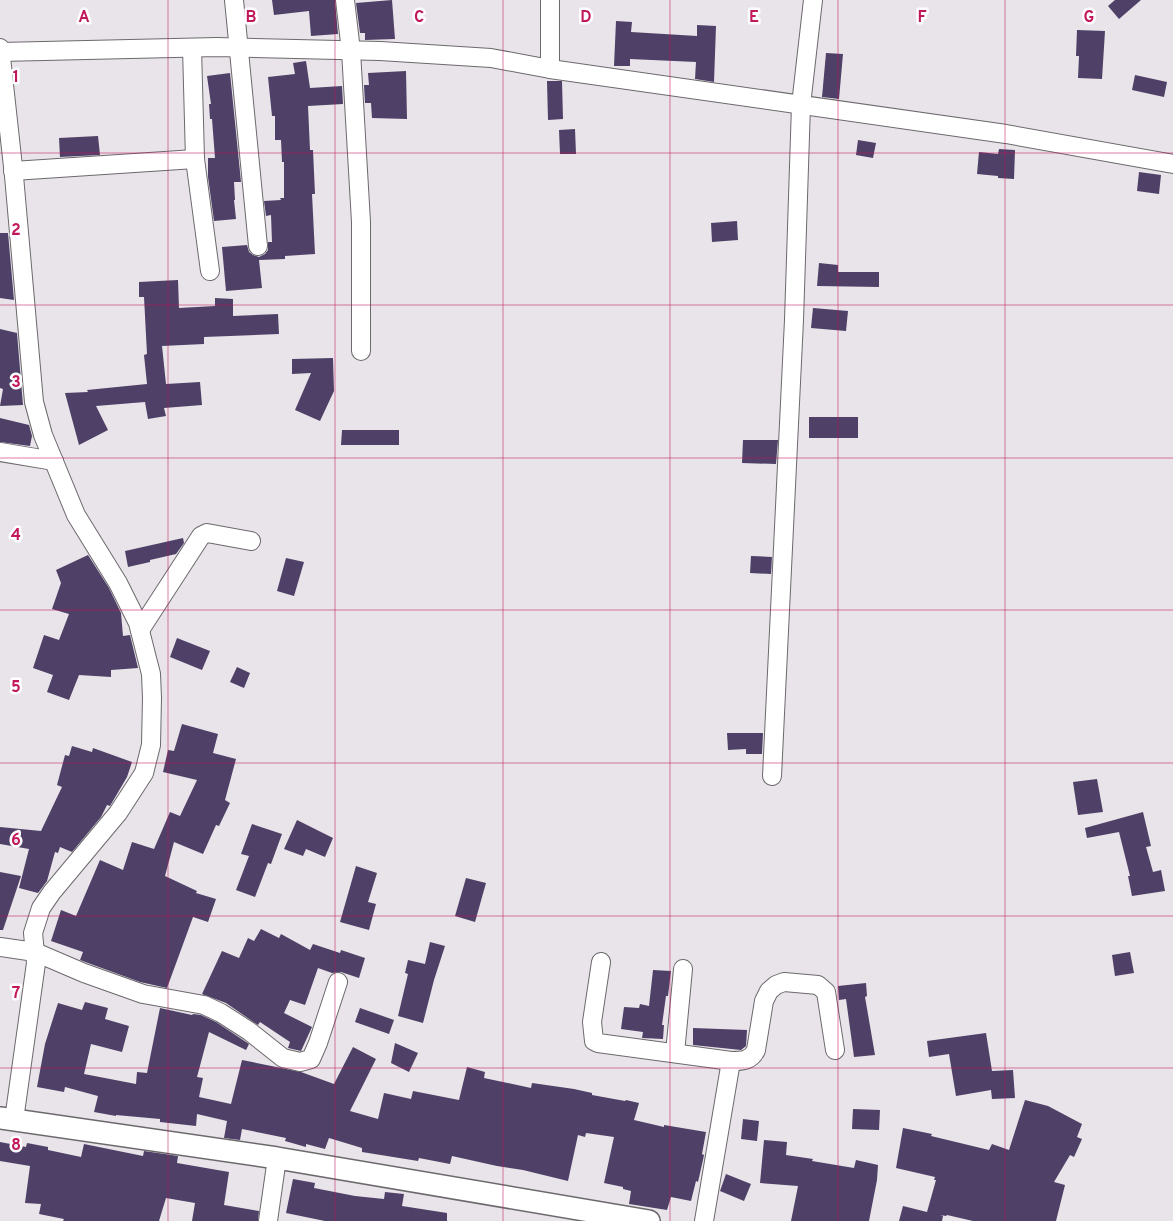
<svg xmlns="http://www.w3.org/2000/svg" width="1173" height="1221" font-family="Overpass,sans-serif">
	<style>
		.building { fill: #4e4067 }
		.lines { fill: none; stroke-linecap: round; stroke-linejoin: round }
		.minor-casing { stroke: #6c696d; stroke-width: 20 }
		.tertiary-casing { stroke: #6c696d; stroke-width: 24 }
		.minor { stroke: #fff; stroke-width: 18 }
		.tertiary { stroke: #fff; stroke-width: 21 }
		.grid { fill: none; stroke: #c2185b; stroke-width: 1; stroke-opacity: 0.55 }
		.grid-label { font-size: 16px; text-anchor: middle; font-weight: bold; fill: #c2185b; stroke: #fff; stroke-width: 5; stroke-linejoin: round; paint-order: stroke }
	</style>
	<rect width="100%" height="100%" fill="#e8e4e9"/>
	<g class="building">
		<path d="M272 0H335L338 34 311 36 309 11 274 15Z"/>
		<path d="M392 0 395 39 365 40V33H360L356 3Z"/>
		<path d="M1115 0H1141L1119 19 1108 6Z"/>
		<path d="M616 21 632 22 631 32 697 36V25L716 26 714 82 695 79 696 62 630 59V66H614Z"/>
		<path d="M1077 30 1105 31 1102 79 1078 78 1079 56H1076Z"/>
		<path d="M826 53 843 54 839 99 822 97Z"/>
		<path d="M306 61 310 88 342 86 343 104 308 106 310 150H313L315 194H312L315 254 285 256V259L259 260 262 288 226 291 222 247 247 245 249 252 253 255 259 257 265 254 268 250V242H272L271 215 266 216 264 201 281 200 280 198H284V162H282L281 140H275V116H272L268 77 295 74 293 63Z"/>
		<path d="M406 71 407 119 372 118 371 103H365L364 85H369L368 73Z"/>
		<path d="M230 73 241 182H234L235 200H234L236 219 214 221 208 177V158H215L212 119H210L209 104H211L207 76Z"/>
		<path d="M1135 75 1167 82 1164 97 1132 90Z"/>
		<path d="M547 81H562L563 119 548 120Z"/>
		<path d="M575 129 576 154H560L559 130Z"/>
		<path d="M98 136 100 155 60 157 59 138Z"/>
		<path d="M858 140 876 143 873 158 856 155Z"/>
		<path d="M999 149 1015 150 1014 179 998 178V176L977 174 979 152 998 154Z"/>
		<path d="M1139 172 1161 175 1159 194 1137 191Z"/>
		<path d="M737 221 738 240 712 242 711 223Z"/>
		<path d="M0 233H8L14 300 0 298Z"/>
		<path d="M819 263 838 265V272H879V287L817 286Z"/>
		<path d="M178 280 179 308 215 306V298L233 299V316L278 314 279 334 204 337V344L162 346 166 384 200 382 202 405 164 408 166 416 148 419 145 402 96 406 108 430 79 445 65 393 88 392 87 390 147 384 144 355 147 354 144 297H139V282Z"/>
		<path d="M813 308 848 311 846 331 811 328Z"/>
		<path d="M0 329 17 333 23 405 0 406 3 389 0 388Z"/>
		<path d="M333 358 334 391 320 421 295 410 311 373 292 374V359Z"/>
		<rect x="809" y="417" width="49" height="21"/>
		<path d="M0 418 29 425 32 436 30 446 0 442Z"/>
		<path d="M342 430H399V445H341Z"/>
		<path d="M743 440H778L776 464 742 463Z"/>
		<path d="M183 538 184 543 176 554 150 560V562L128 567 125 551Z"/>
		<path d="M88 555 109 588 121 613 123 636 130 635 138 668 111 670V677L79 675 69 700 47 692 53 675 33 668 44 635 59 640 69 614 52 609 61 583 56 570Z"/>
		<path d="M751 556 772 557 771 574 750 573Z"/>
		<path d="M286 558 304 562 294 596 277 591Z"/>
		<path d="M177 638 210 651 202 670 170 657Z"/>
		<path d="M237 667 250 673 244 688 230 682Z"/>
		<path d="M182 724 218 734 213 753 236 759 225 800 230 803 219 826 216 825 203 854 174 842 165 876 197 891 196 893 216 899 208 922 193 917 167 988 140 982 88 963 80 960 83 952 51 941 61 910 76 916 100 860 123 870 132 842 154 849 170 812 180 816 197 780 163 772 168 750 174 751Z"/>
		<path d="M727 733H763L762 754H746V749L728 750Z"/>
		<path d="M72 746 92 752 93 748 132 762 127 777 110 806 107 805 101 817 72 852 60 847 58 853 55 852 47 881 38 893 19 888 29 849 0 844V827L41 831 62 787 57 785 65 755 69 756Z"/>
		<path d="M1097 779 1103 812 1078 815 1073 782Z"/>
		<path d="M1143 812 1151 846 1146 847 1153 872 1161 870 1165 891 1132 896 1128 876H1130L1119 832 1087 838 1085 828Z"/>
		<path d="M297 820 333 838 325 857 306 849 303 856 284 849Z"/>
		<path d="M252 824 282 834 271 864 268 863 255 897 236 890 249 856 241 854Z"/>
		<path d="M356 866 377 873 368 902 376 904 369 930 340 922Z"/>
		<path d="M0 872 21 876 3 930H0Z"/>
		<path d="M466 878 486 883 475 922 455 916Z"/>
		<path d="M261 929 279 938 281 934 310 950 313 944 340 953 341 950 365 958 359 978 341 972 332 973 318 968 305 1005 290 1000 284 1013 312 1027 301 1051 288 1048 290 1042 260 1022 258 1025 226 1003 202 994 222 951 239 958 248 938 254 941Z"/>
		<path d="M430 942 445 946 434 980 423 1023 398 1016 408 974 405 973 408 960 425 964Z"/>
		<path d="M1130 952 1134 973 1115 976 1112 955Z"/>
		<path d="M653 970 671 971 668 996H666L662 1025H664L663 1039 642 1038 643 1032 621 1029 624 1007 639 1008 640 1004 649 1006Z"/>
		<path d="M866 983 867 996 865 997 875 1055 854 1057 846 999 839 1000 838 986Z"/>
		<path d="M85 1002 108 1008 105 1019 129 1026 122 1052 91 1044 84 1074 136 1084 137 1072 147 1073 160 1008 192 1015 193 1014 201 1015 216 1022 249 1044 246 1050 209 1032 197 1077 203 1078 199 1097 231 1104 242 1060 301 1072 334 1084 353 1047 376 1059 350 1111 378 1119 384 1093 411 1099 413 1091 459 1100 467 1067 485 1072 484 1078 531 1088 532 1083 574 1089 592 1093V1095L625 1101 626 1100 639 1103 634 1120 664 1127V1125L706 1132 702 1154 704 1155 703 1160 698 1182 696 1181 691 1201 671 1197 667 1210 629 1204 631 1191 623 1189V1187L604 1183 614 1137 586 1133 585 1137 578 1135 568 1181 523 1170 497 1166 452 1156 450 1164 419 1158 418 1161 362 1152V1148L329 1138 325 1149 306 1144V1147L285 1141 286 1138 242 1129 240 1140 224 1138 227 1121 197 1114 196 1126 160 1122V1119L116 1115V1116L94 1112 98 1096 65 1087 64 1092 37 1087 45 1044 58 1003 82 1010Z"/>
		<path d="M360 1008 394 1020 389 1034 355 1022Z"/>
		<path d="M693 1028 747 1030 746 1046 741 1050 693 1045Z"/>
		<path d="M986 1033 992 1071 1013 1070 1015 1098 992 1099 991 1090 956 1096 949 1054 929 1057 927 1041Z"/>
		<path d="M395 1043 418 1053 409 1072 391 1063Z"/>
		<path d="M1025 1100 1048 1106 1082 1124 1077 1137 1082 1139 1074 1157 1070 1155 1054 1182 1065 1185 1056 1221H973L947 1215 946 1216 940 1215 943 1216 942 1221H899L903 1206 927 1212 936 1180H934L935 1177 896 1168 903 1128 932 1134 931 1136 989 1150 992 1144 1009 1150Z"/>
		<path d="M853 1109 880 1110 879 1130 852 1129Z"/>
		<path d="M743 1119 759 1121 757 1141 741 1139Z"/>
		<path d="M764 1140 787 1142 786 1155 813 1159 812 1161 854 1168 856 1160 878 1165 877 1180 869 1221H791L798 1186 760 1183Z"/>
		<path d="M0 1142 26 1147 27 1143 48 1147V1150L81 1157 84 1144 143 1156 144 1151 178 1156 177 1163 229 1172 224 1205 259 1211 258 1221H192L195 1203 166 1198 159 1221H63L64 1219 39 1214 41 1204 25 1203 30 1166 0 1161Z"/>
		<path d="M726 1174 751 1184 744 1201 720 1191Z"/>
		<path d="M293 1179 315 1183 314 1188 355 1196 384 1199 385 1192 404 1194 402 1206 447 1213V1221H325L286 1213Z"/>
	</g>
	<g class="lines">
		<g class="minor-casing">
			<g id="minor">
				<path d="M234 0 258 246"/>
				<path d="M345 0 351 51 361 222V351"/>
				<path d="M550 0V69"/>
				<path d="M0 48 14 176 34 402 43 435 76 515 118 583 138 623 151 674 152 698 151 745 144 773 118 813 52 892 41 908 33 933 36 963 14 1120"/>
				<path d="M192 48 195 159 210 271"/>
				<path d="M0 52 217 47 380 51 491 58 550 69 1006 134 1173 164"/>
				<path d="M13 171 195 159"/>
				<path d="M0 452 54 461"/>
				<path d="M140 630 201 536 207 533 251 541"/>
				<path d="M772 776 794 320 801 105 813 0"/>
				<path d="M0 947 35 952 84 973 143 994 204 1005 221 1013 249 1031 283 1058 300 1062 311 1059 318 1043 338 982"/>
				<path d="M601 962 592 1022 594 1041 598 1043 731 1061C742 1061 751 1061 756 1050L764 1001 769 991 776 985 784 982 818 985 826 992 835 1050"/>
				<path d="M675 1053 683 969"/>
				<path d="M268 1221 277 1158"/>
				<path d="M704 1221 731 1061"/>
			</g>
		</g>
		<g class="tertiary-casing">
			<path id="tertiary" d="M0 1118 277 1158 649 1221"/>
		</g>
		<use href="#minor" class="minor"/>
		<use href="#tertiary" class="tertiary"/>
	</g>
	<path class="grid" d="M168 0V1221M335 0V1221M503 0V1221M670 0V1221M838 0V1221M1005 0V1221M0 153H1173M0 305H1173M0 458H1173M0 610H1173M0 763H1173M0 916H1173M0 1068H1173"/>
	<g class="grid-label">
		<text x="84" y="22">A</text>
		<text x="251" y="22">B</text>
		<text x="419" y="22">C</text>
		<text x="586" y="22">D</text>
		<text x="754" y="22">E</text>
		<text x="922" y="22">F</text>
		<text x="1089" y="22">G</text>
		<text x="16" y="82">1</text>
		<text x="16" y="235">2</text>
		<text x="16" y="387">3</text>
		<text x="16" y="540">4</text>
		<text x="16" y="692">5</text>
		<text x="16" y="845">6</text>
		<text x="16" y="998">7</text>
		<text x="16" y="1150">8</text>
	</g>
</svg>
